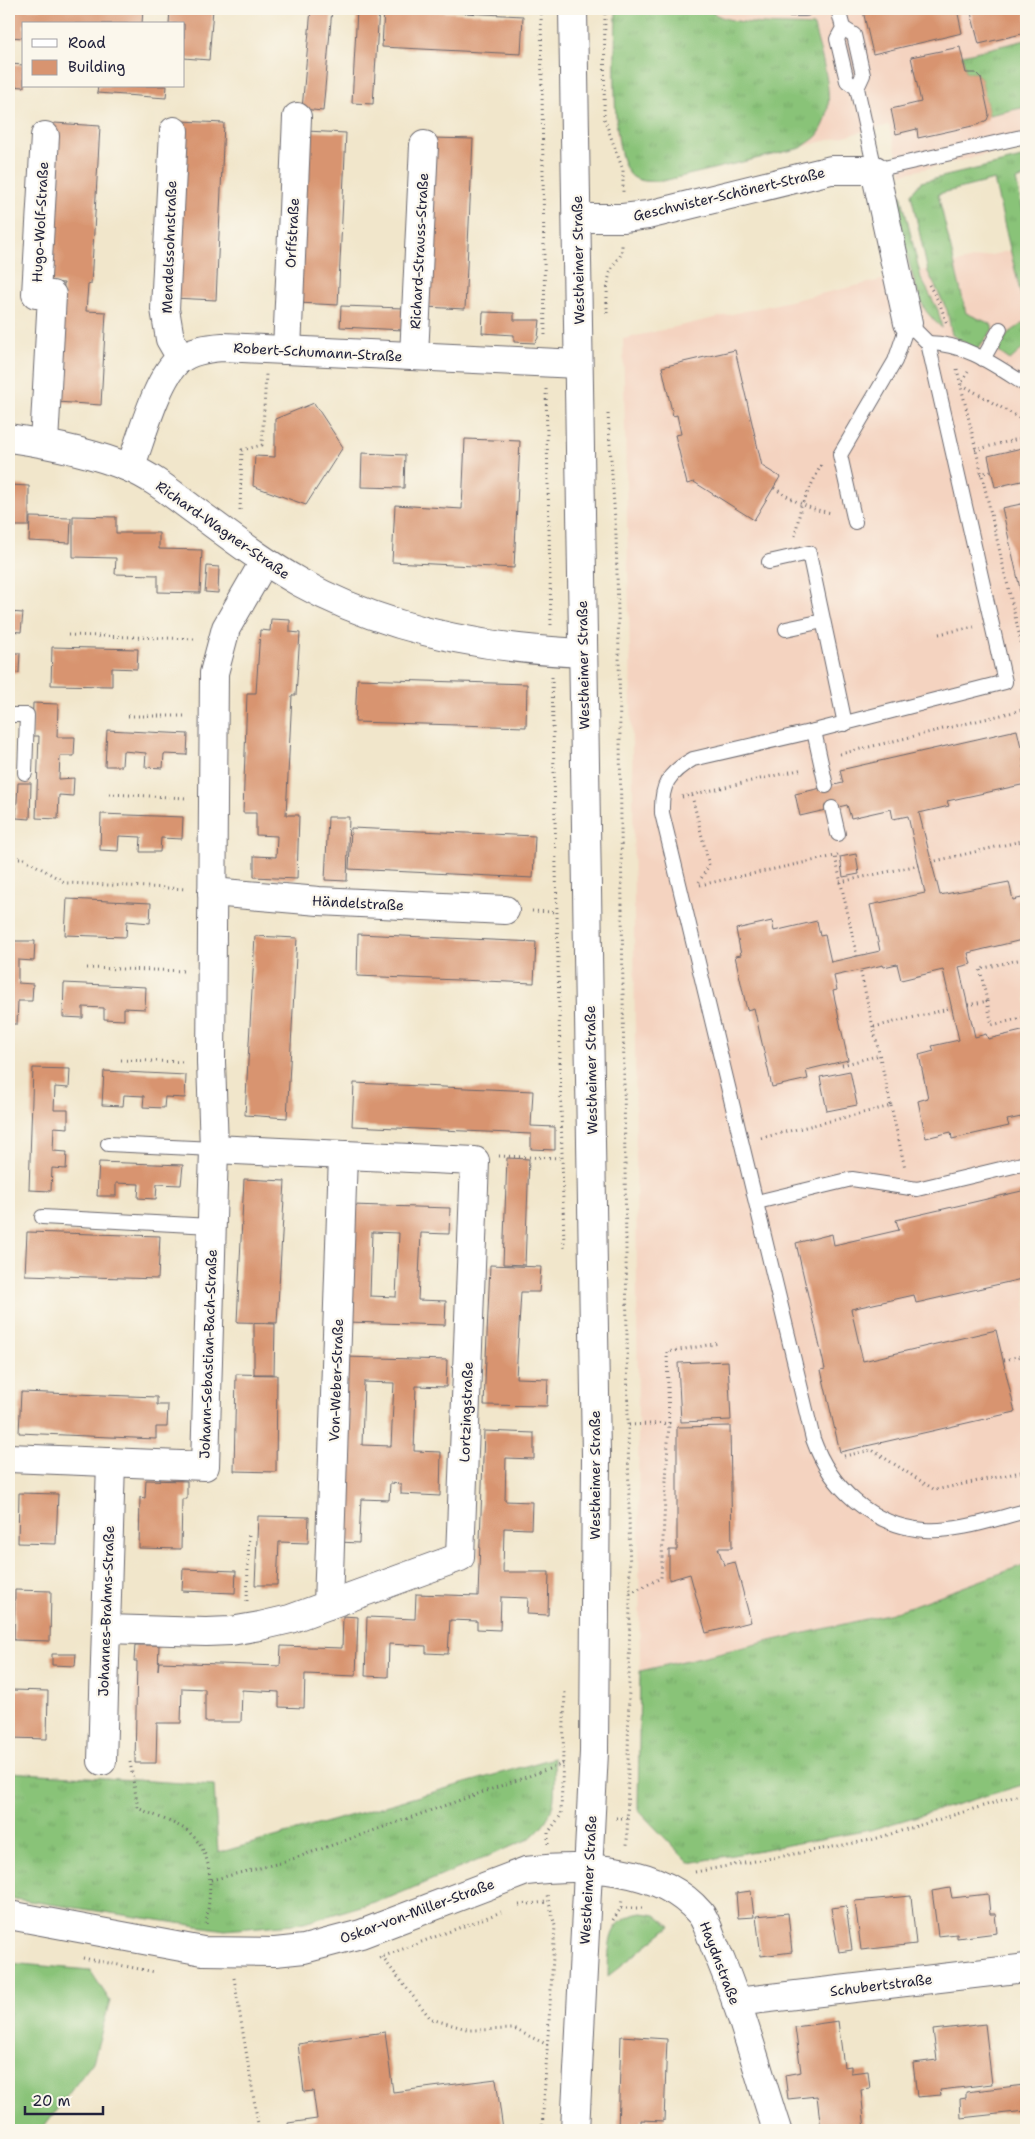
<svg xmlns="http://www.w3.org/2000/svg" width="1035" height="2139" font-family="'Shantell Sans',sans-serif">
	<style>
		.built { fill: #f4d3c0 }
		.grass { fill: url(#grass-tufts); stroke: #56725a }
		.pitch { fill: #89c378; stroke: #56725a }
		.building { fill: #d89470; fill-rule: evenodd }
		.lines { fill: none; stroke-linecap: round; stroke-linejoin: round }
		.service-casing { stroke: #6a676d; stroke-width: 16 }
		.minor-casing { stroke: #6a676d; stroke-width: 30 }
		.tertiary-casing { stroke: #6a676d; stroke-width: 30 }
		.path { stroke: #6a676d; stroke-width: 3; stroke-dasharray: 1 4; stroke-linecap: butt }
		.service { stroke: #fff; stroke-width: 14 }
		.minor { stroke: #fff; stroke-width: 28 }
		.tertiary { stroke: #fff; stroke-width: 28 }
		.labels { text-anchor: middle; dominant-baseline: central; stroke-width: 4.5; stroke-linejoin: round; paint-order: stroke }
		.street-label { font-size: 14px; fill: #22223b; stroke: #fbf7ec }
	</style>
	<defs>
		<pattern id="grass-tufts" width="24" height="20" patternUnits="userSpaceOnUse" patternTransform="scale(1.25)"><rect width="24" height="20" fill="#89c378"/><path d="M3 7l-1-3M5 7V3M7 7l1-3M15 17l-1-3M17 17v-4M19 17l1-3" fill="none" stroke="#76a769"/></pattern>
	</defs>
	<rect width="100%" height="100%" fill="#fbf7ec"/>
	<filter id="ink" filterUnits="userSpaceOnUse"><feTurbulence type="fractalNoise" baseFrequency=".02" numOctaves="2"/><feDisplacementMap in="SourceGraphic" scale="10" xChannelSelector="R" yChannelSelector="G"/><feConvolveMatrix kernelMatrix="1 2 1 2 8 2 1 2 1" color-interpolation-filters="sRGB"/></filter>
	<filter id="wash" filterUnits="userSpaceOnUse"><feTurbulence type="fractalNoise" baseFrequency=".0096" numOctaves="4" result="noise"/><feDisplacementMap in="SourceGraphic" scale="20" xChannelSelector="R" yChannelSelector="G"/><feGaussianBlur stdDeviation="1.12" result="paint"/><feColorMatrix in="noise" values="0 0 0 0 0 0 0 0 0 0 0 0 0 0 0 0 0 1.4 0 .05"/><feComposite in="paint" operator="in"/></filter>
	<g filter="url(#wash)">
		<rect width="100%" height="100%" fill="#f1e6cb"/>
		<g class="built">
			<path d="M616 9H1026V145L902 174 889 125 663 181 647 182 633 177 626 167 616 136Z"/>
			<path d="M1026 247V1564L892 1613 640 1671 633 793 623 339Z"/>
		</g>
		<g class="grass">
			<path d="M616 9H708C724 27 789 24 814 26 821 59 841 106 817 136 813 140 806 144 801 148L663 181C654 181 642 183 633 177 608 159 616 41 616 9Z"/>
			<path d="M1026 40V107L989 115 981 78 976 73H966L962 55Z"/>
			<path d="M1026 157V177L1016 180 1026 223V317L994 180 938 194 966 313 991 324 993 329 977 350 952 335 947 310 928 272 911 194 921 182Z"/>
			<path d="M901 194 921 278 938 310 942 328C936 323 931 317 926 311 915 294 894 213 901 194Z"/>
			<path d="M1026 321V346L1010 360 1000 353 998 347 1009 333Z"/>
			<path d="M1026 1564V1784L870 1830 689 1863 638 1810 640 1671 892 1613Z"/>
			<path d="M554 1758C554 1796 560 1812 529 1839L391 1897 304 1923 225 1930 9 1898V1772L214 1785 218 1853Z"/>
			<path d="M642 1913 656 1915 671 1926 608 1976C609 1946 606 1919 642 1913Z"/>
		</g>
		<path class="pitch" d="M9 1963 90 1970 110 2001 93 2062 41 2130H9Z"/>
		<g id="blocks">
			<g class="building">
				<path d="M9 9H143L142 24H24V38L9 37Z"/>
				<path d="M170 9H213L209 60 184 58V24H169Z"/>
				<path d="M311 9H332L323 111 302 109Z"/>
				<path d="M357 9H379L373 104 352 103Z"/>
				<path d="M384 9 523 16 521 54 382 47Z"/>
				<path d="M873 9H957L962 33 873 54 863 11Z"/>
				<path d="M970 9H1026V33L979 44Z"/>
				<path d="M960 47 966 73H976L981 78 989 115 987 120 977 125 918 138 917 129 896 134 891 109 921 102 911 57Z"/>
				<path d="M9 64 24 65V87L9 86Z"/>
				<path d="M98 86H167L166 98 97 93Z"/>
				<path d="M181 121 224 123 216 300 172 298Z"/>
				<path d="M54 123 100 126 91 284 88 285 86 311 106 312 101 405 57 402 64 283 45 282Z"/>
				<path d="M306 131 346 133 338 305 298 303Z"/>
				<path d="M432 138 473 139 465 309 424 307Z"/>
				<path d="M341 306 404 308 403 330 340 327Z"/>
				<path d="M483 312 514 313V320H540L538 338 535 343 514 342V335L482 333Z"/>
				<path d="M735 350 762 466 780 477 754 520 694 482 687 484 675 435 681 434 677 415 673 416 662 367Z"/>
				<path d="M314 403 343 447 306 505 253 486 255 456 275 457V419Z"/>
				<path d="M465 439 520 441 514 568 392 562 395 505 462 509Z"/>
				<path d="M1026 447V480L995 487 988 456Z"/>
				<path d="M362 453 405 455 404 488 361 487Z"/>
				<path d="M9 485 29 486V526H9Z"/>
				<path d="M1026 503V611H1025L1002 508Z"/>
				<path d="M73 516 116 517V533H159V549L202 550 200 593 158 592V575L115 574 116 558 73 557Z"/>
				<path d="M30 517 71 518 70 543 29 541Z"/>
				<path d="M207 566 219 567 218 593 205 592Z"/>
				<path d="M9 612 23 613 21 632 9 631Z"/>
				<path d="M271 619 290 620V632L300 633 296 695H292L286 815H299L297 879 254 877V856L276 857 277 836 256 835V813H243L247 693H256L260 630 270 631Z"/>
				<path d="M52 647 138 649 137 669 112 668V686L51 685Z"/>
				<path d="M9 653H20L19 673 9 672Z"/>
				<path d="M357 679 527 684 526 727 355 722Z"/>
				<path d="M33 703 58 704 57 737H75L74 756H60L59 779 74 778 73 796 59 795 58 819 36 818 39 736H32Z"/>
				<path d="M107 730 188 734 187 755 164 754 163 768 145 767 146 753 123 751 122 766H105Z"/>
				<path d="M1017 730 1021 747 1026 745V758L1023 759 1026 784 947 801 949 806 919 813 940 895 1009 882 1013 900 1026 897V939L968 953 971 964 959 967 975 1037 986 1034 988 1039 1026 1030V1116L1007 1120 1009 1126 952 1139 951 1132 926 1138 918 1101 928 1098 919 1055 934 1051 932 1046 959 1040 943 970 901 980 897 964 884 967 883 965 834 976 837 990 833 991 848 1060 806 1070 808 1079 772 1087 754 1008 747 1010 735 956 741 955 736 929 772 921 774 931 817 921 820 936 825 935 831 962 880 951 870 905 925 893 908 816 893 819 891 809 851 818 847 805 800 816 795 794 843 783 840 770Z"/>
				<path d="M18 783H31L30 819 16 818Z"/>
				<path d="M101 814 183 817 182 839 161 838 160 852H140L141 837 119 836 118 851 100 850Z"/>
				<path d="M328 817H349L347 881 325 880Z"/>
				<path d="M351 828 535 836 533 878 349 869Z"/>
				<path d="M856 854 859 874 843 877 840 857Z"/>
				<path d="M67 899 151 903 150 923 127 921 126 937 65 935Z"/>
				<path d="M358 934 536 942 534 983 357 976Z"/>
				<path d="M255 936 297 938 287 1118 245 1115Z"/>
				<path d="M9 941H35L34 961 18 960V983L33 984 32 1001H18L17 1024H9Z"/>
				<path d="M64 983 146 987 145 1009 124 1008V1020L104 1019V1008L83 1007V1018L63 1017Z"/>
				<path d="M33 1068 70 1069 69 1088 55 1087 54 1110H68V1128L54 1127 53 1151 67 1152 66 1169 52 1168 51 1191 29 1190Z"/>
				<path d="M104 1071 186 1075 185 1098 165 1097 164 1108 143 1107 144 1096 124 1095 123 1106 102 1105Z"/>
				<path d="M850 1071 857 1105 827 1111 820 1077Z"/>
				<path d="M354 1083 533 1091 531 1126 555 1127V1150L531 1149V1134L352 1126Z"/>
				<path d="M507 1158 529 1159 525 1265 503 1264Z"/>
				<path d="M99 1162 183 1165 181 1185 157 1184 156 1199 138 1198 139 1184 116 1183V1196H97Z"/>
				<path d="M244 1179 285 1181 277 1323 237 1322Z"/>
				<path d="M1026 1190V1278L916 1303 914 1295 851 1309 863 1361 996 1330 1015 1412 840 1452 821 1370 825 1369 796 1243 832 1234 834 1245 899 1230 896 1220Z"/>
				<path d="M351 1205 450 1208 449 1234 421 1233 418 1300 446 1301 445 1325 347 1322ZM372 1232 399 1233 396 1297 370 1296Z"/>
				<path d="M27 1232 160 1236 158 1279 25 1275Z"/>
				<path d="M490 1265 541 1267 539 1292H521L516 1378 548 1379 547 1406 484 1405Z"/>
				<path d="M254 1323 275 1324 274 1374H254Z"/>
				<path d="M346 1357 447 1360 446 1387 416 1386 414 1451 441 1452 440 1496 401 1494V1484L390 1483 389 1500 361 1499 359 1543 339 1542ZM364 1382 394 1383 391 1446 362 1445Z"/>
				<path d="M728 1361 731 1420 681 1422 678 1363Z"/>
				<path d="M236 1374 277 1375 276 1472 234 1471Z"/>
				<path d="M21 1392 157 1397V1405H168L167 1427H156V1439L19 1433Z"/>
				<path d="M730 1426 732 1548H718L724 1565 735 1562 751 1622 706 1633 690 1574 669 1580V1550H677V1427Z"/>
				<path d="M484 1431 534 1433V1459L506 1458 505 1501 532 1502 531 1529 504 1528 503 1572H549L548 1615 527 1614 528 1598 501 1597 500 1630 477 1629V1621L450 1620 448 1654 426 1653V1646L389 1644 388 1677 365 1676 367 1617 415 1619 416 1594 478 1596Z"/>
				<path d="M146 1480 187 1481V1499H182L181 1549 139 1548 140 1497 145 1498Z"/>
				<path d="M19 1493 58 1494 56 1544 18 1543Z"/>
				<path d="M258 1516 309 1517 308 1543 279 1542 277 1585H255Z"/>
				<path d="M183 1569 236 1571 235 1593 182 1591Z"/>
				<path d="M15 1590 51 1591 50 1641 14 1640Z"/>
				<path d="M343 1616 358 1617 356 1676 305 1674 304 1708 279 1707V1692L242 1690 241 1722H205V1689L182 1688 181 1723H157L156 1763H135L137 1661H134L135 1645H159L158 1670 159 1662 280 1666 281 1646 342 1648Z"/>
				<path d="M52 1654H76L75 1666 52 1665Z"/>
				<path d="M12 1690 48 1691 47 1739 11 1738Z"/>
				<path d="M950 1888 952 1898 988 1894 990 1914H995L997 1933 957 1938V1934L938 1936 932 1891Z"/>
				<path d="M751 1891 754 1917 738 1918 736 1893Z"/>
				<path d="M911 1896 916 1944 861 1950 855 1901Z"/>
				<path d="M846 1906 852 1950 839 1952 831 1908Z"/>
				<path d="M788 1913 792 1952 761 1956 756 1916Z"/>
				<path d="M838 2021 844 2067 851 2066V2073L868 2071 870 2089 861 2090 865 2130H821L817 2096 788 2099 785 2075 801 2072 795 2027Z"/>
				<path d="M985 2024 992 2084 940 2090 941 2095 917 2097 913 2063 937 2060 933 2030Z"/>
				<path d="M385 2032 393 2092 496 2079 503 2130H289L288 2123 317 2119 313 2091 304 2092 298 2044Z"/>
				<path d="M621 2036 667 2039 664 2121 641 2120V2130H618Z"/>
				<path d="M1024 2085 1026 2111 961 2118 960 2099 966 2098V2092Z"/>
			</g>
		</g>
	</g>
	<g filter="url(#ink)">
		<use href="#blocks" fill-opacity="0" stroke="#6a676d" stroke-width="1"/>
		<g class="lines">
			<g class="service-casing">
				<g id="service">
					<path d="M783 9H805"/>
					<path d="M838 9 843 28 837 39 847 81 857 88"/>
					<path d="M843 28 854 35 863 75 857 88 875 170 1026 136"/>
					<path d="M928 343C965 343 996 366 1026 385"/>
					<path d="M983 359 1000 329"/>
					<path d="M855 522 840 455 895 361 908 323 928 343 1005 682 814 731 693 759C668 773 661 785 662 813L813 1439C830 1487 871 1526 925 1530 958 1532 994 1519 1026 1511"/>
					<path d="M769 562 809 553 845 724"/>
					<path d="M786 629 823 621"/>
					<path d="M9 715H27L25 773"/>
					<path d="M814 731 826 786"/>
					<path d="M832 808 838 834"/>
					<path d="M108 1144 214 1149"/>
					<path d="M757 1202 852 1179 917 1189 1026 1163"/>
					<path d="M42 1217 211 1226"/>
				</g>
			</g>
			<g class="minor-casing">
				<g id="minor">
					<path d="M174 131 165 309 170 339 181 358"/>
					<path d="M578 218H623L648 215 831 170H875L908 323"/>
					<path d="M287 350 297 117"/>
					<path d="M414 356 424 145"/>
					<path d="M9 438C50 444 91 452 130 468 152 477 171 493 190 507 226 533 260 560 299 582 385 630 485 649 583 653"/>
					<path d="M44 443 52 295 36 294 45 136"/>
					<path d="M130 468C141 440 157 377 179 360 191 350 209 348 223 347L578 364"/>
					<path d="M212 892 319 901 505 910"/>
					<path d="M9 1458 205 1466 214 1149 211 1062 214 673 226 628 264 562"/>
					<path d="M328 1605 343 1155"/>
					<path d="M106 1629 206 1632 231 1631 260 1626 290 1619 460 1557 475 1161 214 1149"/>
					<path d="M102 1761 111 1462"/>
					<path d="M736 2002 1026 1968"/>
				</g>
			</g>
			<g class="tertiary-casing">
				<g id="tertiary">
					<path d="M573 9 596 1456 594 1752 575 2130"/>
					<path d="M9 1915 203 1951 275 1952 304 1949 361 1934 526 1871C582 1864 660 1866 700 1913 707 1921 711 1937 715 1947 741 2006 757 2069 777 2130"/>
				</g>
			</g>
			<g class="path">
				<path d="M541 9 545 336"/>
				<path d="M605 9 604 118 623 170V192"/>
				<path d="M929 285 940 304 947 324"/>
				<path d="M607 313C607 299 606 281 612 268 617 256 622 261 622 244"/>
				<path d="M957 369 1026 663"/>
				<path d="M968 372 961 384 1026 422"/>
				<path d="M546 389 551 625"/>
				<path d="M608 414 616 535 619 652 630 1593 627 1848"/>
				<path d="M975 450 1026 437"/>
				<path d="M980 474 991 471"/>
				<path d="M774 488C794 501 809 510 833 513"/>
				<path d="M240 510 242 450 262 445 266 374"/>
				<path d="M795 536 801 506 821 465"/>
				<path d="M939 634 974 627"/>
				<path d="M68 635 196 639"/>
				<path d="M552 677 564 1248"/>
				<path d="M128 716H187"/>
				<path d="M840 754 1026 709"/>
				<path d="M109 794 187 798"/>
				<path d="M692 796 709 865 699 882"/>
				<path d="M682 797 803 769"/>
				<path d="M838 855 835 856 857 956"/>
				<path d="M9 858H23L66 883 186 889"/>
				<path d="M931 862 1026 840"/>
				<path d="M840 882 919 865"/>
				<path d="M700 885 835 856"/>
				<path d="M532 911 556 912"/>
				<path d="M87 968 186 971"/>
				<path d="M987 1001 992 1025 1026 1017"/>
				<path d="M968 1005 987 1001 980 969 1026 958"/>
				<path d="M874 1027 952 1008"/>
				<path d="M121 1060 185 1062"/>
				<path d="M842 1065 880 1055"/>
				<path d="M891 1106 905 1168"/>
				<path d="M761 1138 891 1106 860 969"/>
				<path d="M499 1156 561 1158"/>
				<path d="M1004 1360 1026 1355"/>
				<path d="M629 1425 669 1423 667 1352 720 1343"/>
				<path d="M844 1456 872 1450 935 1490 1026 1471"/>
				<path d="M630 1593 661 1578 669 1423"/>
				<path d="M247 1601 249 1531"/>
				<path d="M130 1762 138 1808C150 1814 182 1825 190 1833 217 1858 210 1893 206 1925"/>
				<path d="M616 1818H628"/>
				<path d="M548 1844V1833L561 1815 565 1691"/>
				<path d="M695 1872 871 1840 1026 1793"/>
				<path d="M211 1880 284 1862 563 1764"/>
				<path d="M519 1905 547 1902"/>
				<path d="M621 1908H642"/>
				<path d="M613 1920 621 1908 622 1899"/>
				<path d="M382 1957 431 2019 470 2030 514 2029 548 2045"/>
				<path d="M83 1958 155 1972"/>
				<path d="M379 1958 501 1912"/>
				<path d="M234 1978 259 2130"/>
				<path d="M542 2130 555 1926 547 1895"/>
			</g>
			<use href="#service" class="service"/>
			<use href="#minor" class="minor"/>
			<use href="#tertiary" class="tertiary"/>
		</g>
	</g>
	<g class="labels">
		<g class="street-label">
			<text transform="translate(729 194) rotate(-13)">Geschwister-Schönert-Straße</text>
			<text transform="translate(40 222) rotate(-87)">Hugo-Wolf-Straße</text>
			<text transform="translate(292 233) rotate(-87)">Orffstraße</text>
			<text transform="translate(169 247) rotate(-88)">Mendelssohnstraße</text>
			<text transform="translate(419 251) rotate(-87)">Richard-Strauss-Straße</text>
			<text transform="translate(578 260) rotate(-91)">Westheimer Straße</text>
			<text transform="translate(318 352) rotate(3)">Robert-Schumann-Straße</text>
			<text transform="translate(223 530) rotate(35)">Richard-Wagner-Straße</text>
			<text transform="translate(583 665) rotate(-91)">Westheimer Straße</text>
			<text transform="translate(358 903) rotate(3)">Händelstraße</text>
			<text transform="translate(591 1070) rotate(-91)">Westheimer Straße</text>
			<text transform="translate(208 1354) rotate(-88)">Johann-Sebastian-Bach-Straße</text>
			<text transform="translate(336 1380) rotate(-88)">Von-Weber-Straße</text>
			<text transform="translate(466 1412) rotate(-88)">Lortzingstraße</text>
			<text transform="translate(595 1475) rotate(-90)">Westheimer Straße</text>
			<text transform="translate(106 1611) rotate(-88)">Johannes-Brahms-Straße</text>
			<text transform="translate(588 1880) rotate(-87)">Westheimer Straße</text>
			<text transform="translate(417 1911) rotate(-20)">Oskar-von-Miller-Straße</text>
			<text transform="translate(720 1963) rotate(69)">Haydnstraße</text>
			<text transform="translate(881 1985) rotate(-7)">Schubertstraße</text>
		</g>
	</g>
	<rect width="1035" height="2139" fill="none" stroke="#fbf7ec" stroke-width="30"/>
	<rect x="22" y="22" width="162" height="65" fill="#fbf7ec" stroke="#a4a2a5"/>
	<rect x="32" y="39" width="25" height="8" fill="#ffffff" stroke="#a4a2a5"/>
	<text x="68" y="48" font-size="15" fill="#22223b">Road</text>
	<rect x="32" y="60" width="25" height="15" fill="#d89470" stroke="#a4a2a5"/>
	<text x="68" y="72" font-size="15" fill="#22223b">Building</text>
	<path d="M25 2106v8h78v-8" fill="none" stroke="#22223b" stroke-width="2.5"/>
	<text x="32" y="2106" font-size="15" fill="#22223b" stroke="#fbf7ec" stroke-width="4" paint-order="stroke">20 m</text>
</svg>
